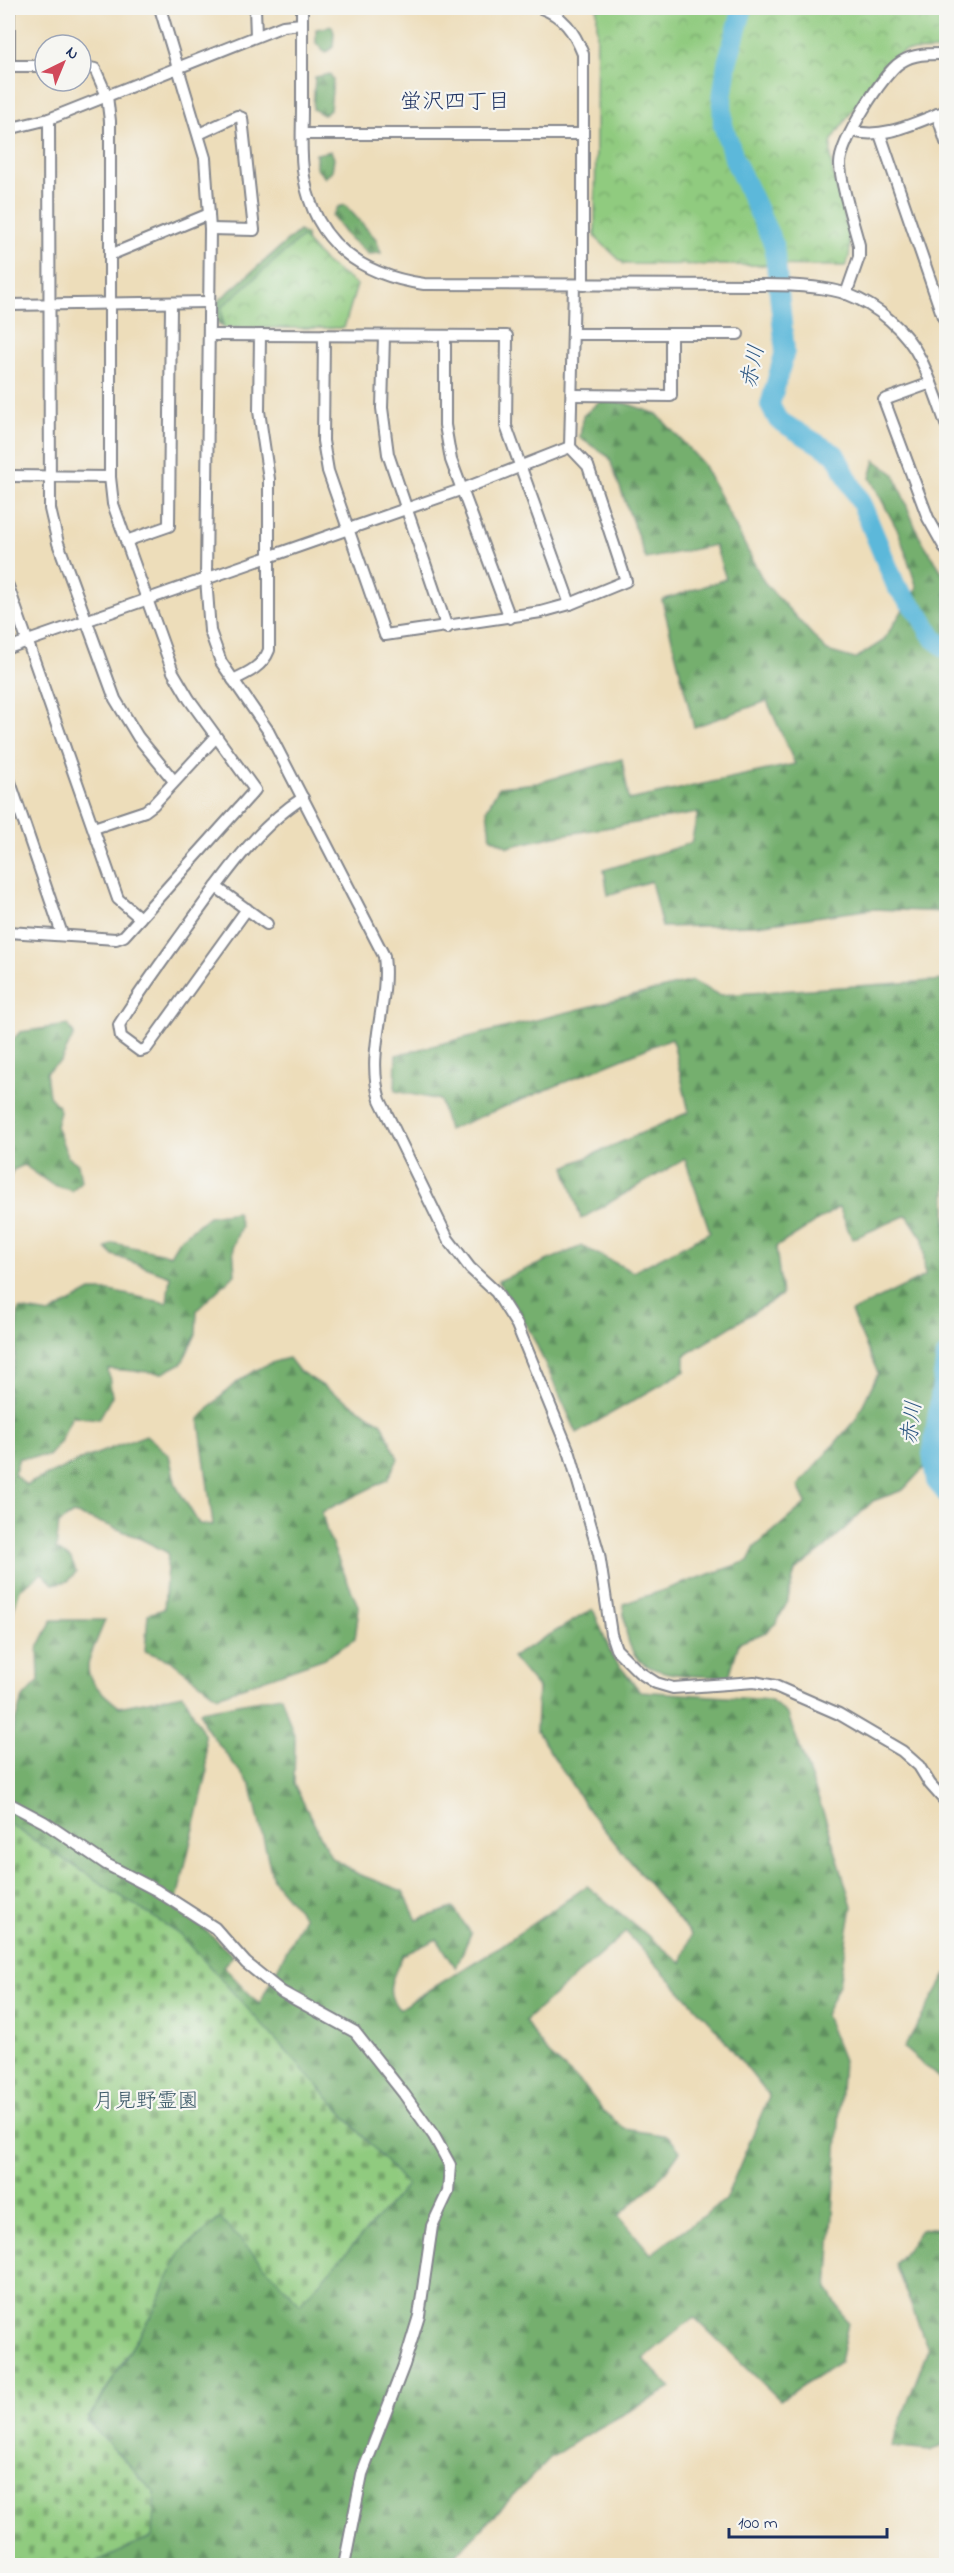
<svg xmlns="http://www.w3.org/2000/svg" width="954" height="2573" font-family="'Indie Flower','Klee One',sans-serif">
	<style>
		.forest { fill: url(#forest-firs); stroke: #486f66; stroke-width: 1.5; fill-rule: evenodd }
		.cemetery { fill: url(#cemetery-stones); stroke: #567d6e; stroke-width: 1.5 }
		.park { fill: url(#park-crowns); stroke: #567d6e; stroke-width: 1.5 }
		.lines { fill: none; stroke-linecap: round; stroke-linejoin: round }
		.river { stroke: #5cb8da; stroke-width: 20 }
		.minor-casing { stroke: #84868c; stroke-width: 14 }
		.minor { stroke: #fff; stroke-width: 10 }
		.labels { text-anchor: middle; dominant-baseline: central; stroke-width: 4.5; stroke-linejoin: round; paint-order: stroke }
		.park-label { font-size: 21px; fill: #385666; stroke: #f6f6f2 }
		.neighbourhood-label { font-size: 22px; fill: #1b2f5e; stroke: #f6f6f2 }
		.water-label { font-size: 22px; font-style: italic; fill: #2e5883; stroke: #f6f6f2 }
	</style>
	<defs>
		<pattern id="forest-firs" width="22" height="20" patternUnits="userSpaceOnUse" patternTransform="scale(1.5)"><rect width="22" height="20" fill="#74af6e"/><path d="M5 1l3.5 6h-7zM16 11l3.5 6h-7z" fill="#5e8f5e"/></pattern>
		<pattern id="cemetery-stones" width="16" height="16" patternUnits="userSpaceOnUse" patternTransform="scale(1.5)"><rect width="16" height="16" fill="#90cb7f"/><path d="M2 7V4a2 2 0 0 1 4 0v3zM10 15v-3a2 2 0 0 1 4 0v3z" fill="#75a56b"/></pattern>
		<pattern id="park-crowns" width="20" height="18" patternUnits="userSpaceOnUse" patternTransform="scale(1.5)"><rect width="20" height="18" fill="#90cb7f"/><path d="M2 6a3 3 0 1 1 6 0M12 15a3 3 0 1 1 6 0" fill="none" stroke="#75a56b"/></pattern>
	</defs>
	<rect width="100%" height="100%" fill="#f6f6f2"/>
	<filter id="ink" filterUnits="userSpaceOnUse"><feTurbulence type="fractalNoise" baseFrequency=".0167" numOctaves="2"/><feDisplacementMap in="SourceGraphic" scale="12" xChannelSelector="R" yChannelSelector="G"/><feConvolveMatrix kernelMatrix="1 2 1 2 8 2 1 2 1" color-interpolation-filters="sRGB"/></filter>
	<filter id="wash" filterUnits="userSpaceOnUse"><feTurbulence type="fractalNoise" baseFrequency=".008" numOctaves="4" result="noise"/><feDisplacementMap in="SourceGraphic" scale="24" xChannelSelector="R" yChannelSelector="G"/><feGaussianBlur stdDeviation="1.35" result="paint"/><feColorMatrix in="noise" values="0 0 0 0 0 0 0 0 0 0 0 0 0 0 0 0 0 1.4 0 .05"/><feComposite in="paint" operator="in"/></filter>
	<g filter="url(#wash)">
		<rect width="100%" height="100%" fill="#edddba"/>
		<g class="forest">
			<path d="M332 26 334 33 333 47 325 53 316 43V29Z"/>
			<path d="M330 74 333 80 330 110 324 115 313 109 315 77Z"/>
			<path d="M331 151 334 158 332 171 325 178 316 168V154Z"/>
			<path d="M345 205 376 239 381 253 368 254 346 235 332 216 338 207Z"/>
			<path d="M299 231 306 235 307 249 232 326 219 325 217 320 218 301Z"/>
			<path d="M600 401 625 403 657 414 703 464 764 582 827 651 855 659 883 641 917 588 899 533 870 478 875 460 894 474 919 536 946 578V912L873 909 757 925 662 927 651 881 608 895 604 870 691 843 698 813 555 836 508 847 490 837 487 809 499 787 537 783 622 759 629 800 795 764 767 701 694 727 662 600 726 579 715 545 646 559 609 457 580 438 583 416Z"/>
			<path d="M946 980V1465L935 1456 903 1490 873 1501 825 1548 795 1571 787 1603 776 1623 766 1632 739 1643 729 1677C704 1676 656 1678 638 1659 625 1645 625 1622 623 1604L748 1561 755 1547 806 1503 798 1486 856 1419 878 1373 851 1312 925 1276 923 1239 907 1215 852 1239 839 1207 776 1247 782 1295 685 1355V1371L577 1433 531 1333 498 1281 582 1246 633 1272 710 1232 685 1159 581 1219 565 1167 689 1112 672 1038 448 1130 440 1100 395 1091 396 1055 692 981 719 995Z"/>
			<path d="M68 1025 74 1034 61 1061 46 1072 49 1096 57 1105 60 1112 56 1126 68 1157 78 1164 81 1181 72 1191 51 1184 24 1165 13 1170 8 1181V1045L20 1032Z"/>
			<path d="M237 1212 241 1226 233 1246 235 1274 197 1310 196 1334 182 1363 163 1373 108 1369 112 1396 99 1419 72 1416 60 1442 48 1456 19 1458 14 1474 26 1485 78 1461 146 1435 169 1455 176 1486 199 1524 213 1525 199 1419C225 1391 251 1365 289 1358L299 1371 382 1423 398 1459 387 1480 322 1512 327 1533 359 1608 355 1639 325 1658 217 1696 171 1661 145 1651 148 1614 164 1609 168 1553C137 1536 107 1523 73 1514L59 1523 56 1549 71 1559 76 1572 68 1581 53 1584 42 1573 20 1589 11 1618 8 1620V1380C20 1360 13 1332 19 1309L49 1314 91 1291H110L167 1303 170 1276 113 1255 106 1248 113 1243 170 1255 179 1240 209 1216Z"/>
			<path d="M593 1609 613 1658 640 1691 770 1700 788 1715 826 1820 852 1906 839 1984 825 2015 843 2060 828 2290 848 2323 840 2362 780 2400 694 2317 643 2359 671 2388 579 2439 549 2459 446 2565H91L155 2493 87 2422 152 2314 181 2251 220 2218 8 1839V1745L22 1699 39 1681 38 1648 52 1620H105C87 1668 73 1670 119 1707L183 1694 204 1734 207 1774 176 1903 233 1956 223 1966 259 2004 304 1917 273 1880 251 1786 205 1727 200 1711 281 1696 295 1738 294 1784 331 1857 358 1874 403 1891 417 1920 453 1908 471 1933 456 1968 437 1939 403 1955C394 1975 382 1991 399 2009L499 1947 587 1886 681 1963 691 1935 589 1811 536 1730 538 1688 512 1657ZM626 1932 715 2028 769 2096 725 2200 651 2254 619 2216 663 2175 680 2151 668 2136 625 2129 602 2110 585 2087 546 2052 525 2021Z"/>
			<path d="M946 1975V2084L904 2048Z"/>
			<path d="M946 2225V2444L930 2450 891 2446 928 2349 895 2264 921 2230Z"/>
		</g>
		<path class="cemetery" d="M8 1823 181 1935 407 2185 300 2304 220 2218 181 2251 152 2314 87 2421 155 2493 152 2537 91 2565H8Z"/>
		<g class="park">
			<path d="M597 8H946V50L904 51 884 64 832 140C823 176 863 244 845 266L624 264 595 237Z"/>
			<path d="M302 237 326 263 357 285 344 328H223L222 307Z"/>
		</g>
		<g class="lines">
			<g class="river">
				<path d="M743 8 727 63 722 99 723 125 735 161 774 245 785 351 770 405 778 420 835 454 863 507 896 586 919 614 934 639 946 648"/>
				<path d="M946 1356 932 1455 936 1481 946 1493"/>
			</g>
		</g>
	</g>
	<g filter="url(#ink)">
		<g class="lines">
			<g class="minor-casing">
				<g id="minor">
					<path d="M160 8 205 158 210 229 206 578 210 631 221 662 267 729 384 956C390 1005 365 1051 380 1100L448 1239 470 1268 496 1292 517 1325 570 1454 599 1554 611 1634 616 1649 639 1672 656 1683 673 1688 754 1682 775 1686 839 1714 902 1751 919 1766 930 1784 946 1802"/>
					<path d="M255 8 256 36"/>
					<path d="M302 8C302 41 302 75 302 108 302 131 300 155 304 177 315 243 361 275 424 284L765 285C789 285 824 286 847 294 878 306 906 330 921 360 931 380 938 402 946 424"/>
					<path d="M541 8C563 16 574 31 583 54V285"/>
					<path d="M8 66H45"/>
					<path d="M9 66V8"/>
					<path d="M937 114 946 142"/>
					<path d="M49 119 50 509 58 543 115 699 138 737 174 781"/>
					<path d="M8 129 49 119 283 26 302 24"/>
					<path d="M852 131C884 140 916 122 946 111"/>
					<path d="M199 134 237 116 242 118 254 230 210 229"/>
					<path d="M302 134H583"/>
					<path d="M880 134 943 317 946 316"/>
					<path d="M110 255 209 214"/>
					<path d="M846 294 859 257V245C854 225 840 183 840 164 840 142 883 73 901 62 915 53 931 54 946 54"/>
					<path d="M8 305 209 302"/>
					<path d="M573 334H738"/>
					<path d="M210 335 507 336 506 426 570 604"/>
					<path d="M324 335 323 441 328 471 385 635 541 612 570 604 626 581 588 466 570 447 574 285"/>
					<path d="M384 336 382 408 388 454 447 628"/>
					<path d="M445 336V425L451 460 510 618"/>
					<path d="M931 383 884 400 928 518 946 550"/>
					<path d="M573 395 671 396V334"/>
					<path d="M8 476 110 477"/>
					<path d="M126 541 169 526 171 303"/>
					<path d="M8 586 118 899 140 918"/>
					<path d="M8 648 463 489 570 447"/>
					<path d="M233 680C248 673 263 666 269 650V479L259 411 260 335"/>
					<path d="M8 776 62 934"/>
					<path d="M94 828 145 811 153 805 216 737"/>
					<path d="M216 887 267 924"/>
					<path d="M247 909 146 1049 140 1051 121 1037 119 1025C140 991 164 959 187 927 219 883 256 827 303 798"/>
					<path d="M8 932 116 939 124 936 255 790 189 699 173 672 113 504 110 477V121L107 96 95 69 81 66"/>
					<path d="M8 1803 44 1822 106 1864 156 1890 215 1928 246 1963 282 1992 355 2032 404 2094 434 2136 450 2165 448 2192 432 2226 419 2316 404 2365 362 2474 344 2566"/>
				</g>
			</g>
			<use href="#minor" class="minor"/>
		</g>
	</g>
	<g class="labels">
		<g class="park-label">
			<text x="146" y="2102">月見野霊園</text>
		</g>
		<g class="neighbourhood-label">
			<text x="455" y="103">蛍沢四丁目</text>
		</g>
		<g class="water-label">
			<text transform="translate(754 367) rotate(-78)">赤川</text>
			<text transform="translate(913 1423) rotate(-83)">赤川</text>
		</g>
	</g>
	<rect width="954" height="2573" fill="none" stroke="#f6f6f2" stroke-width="30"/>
	<g transform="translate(63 63) rotate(43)"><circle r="28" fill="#f6f6f2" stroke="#9ea6b7" stroke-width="1.5"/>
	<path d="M0-4.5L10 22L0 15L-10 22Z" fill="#d1495b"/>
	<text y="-9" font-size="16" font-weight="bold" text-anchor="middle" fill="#1b2f5e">N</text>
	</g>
	<path d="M729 2528v9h158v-9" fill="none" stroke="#1b2f5e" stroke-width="3"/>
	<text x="738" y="2528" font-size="18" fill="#1b2f5e" stroke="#f6f6f2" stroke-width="4.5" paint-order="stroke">100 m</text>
</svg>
